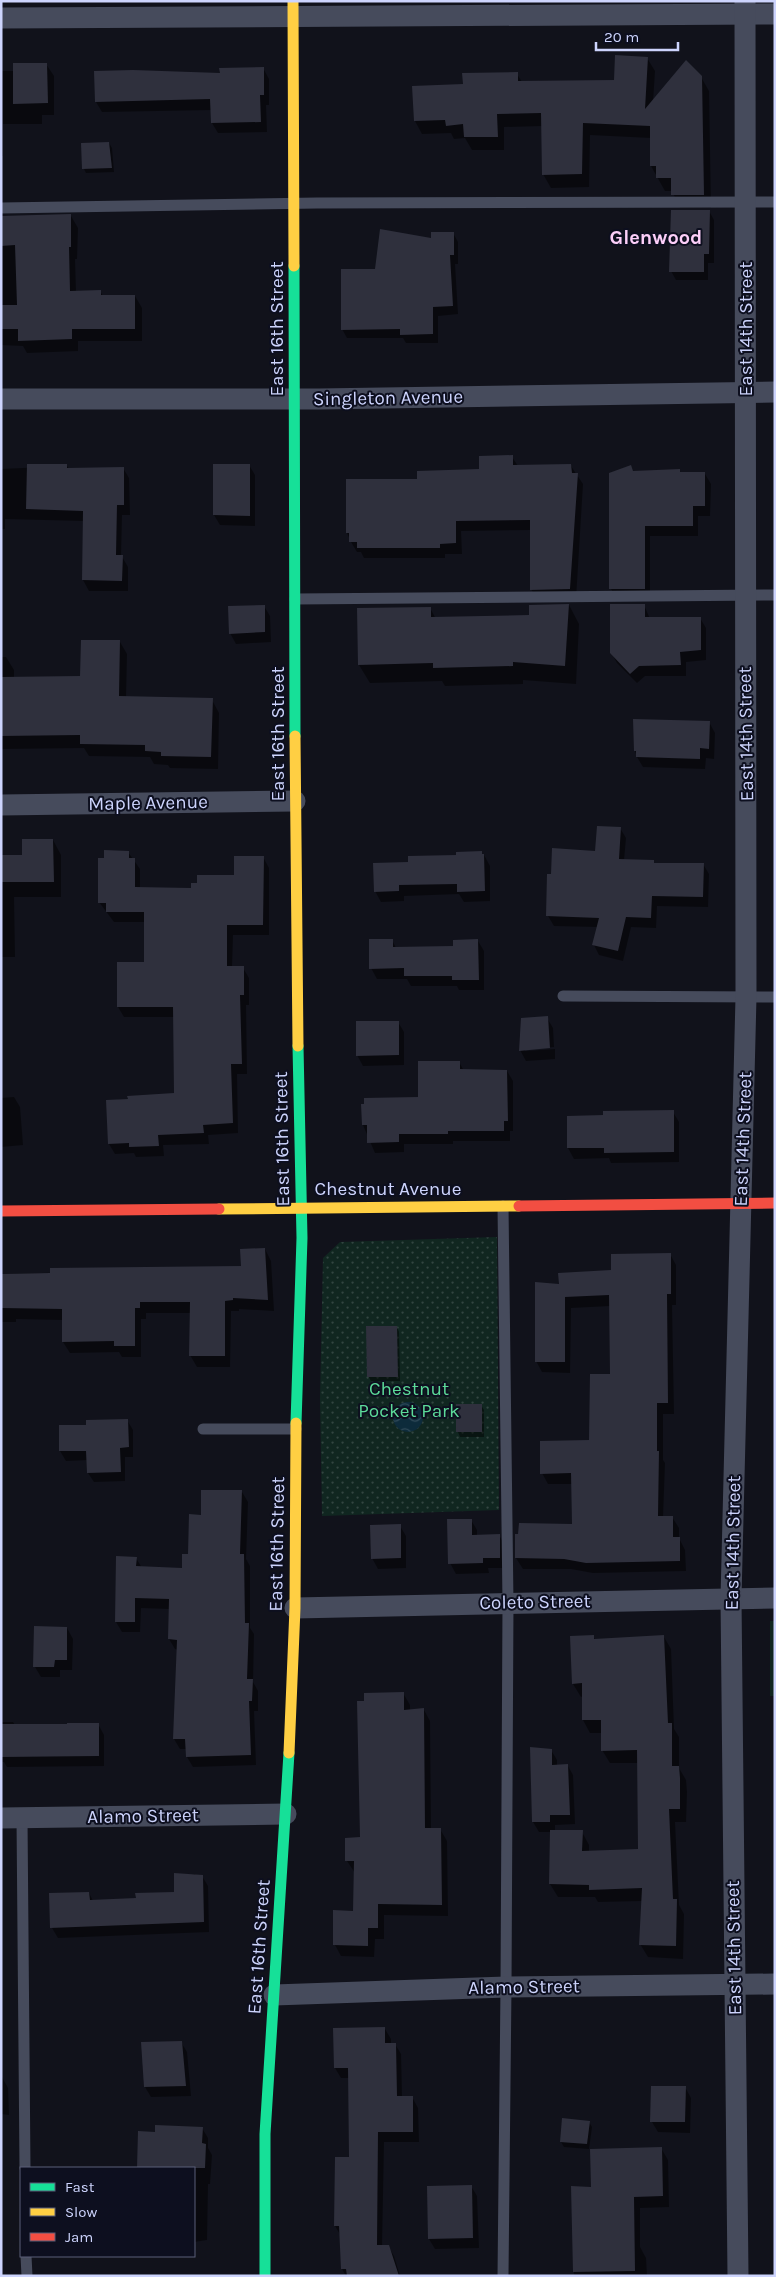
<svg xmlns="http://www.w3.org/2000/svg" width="776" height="2277" font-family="Karla,sans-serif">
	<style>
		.grass { fill: #102620 }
		.park { fill: url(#park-dots) }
		.water { fill: url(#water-waves) }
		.shadow { fill: #0007 }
		.building { fill: #2f303d }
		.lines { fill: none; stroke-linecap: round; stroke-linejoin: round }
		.lane { stroke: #464b5c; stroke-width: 11 }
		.street { stroke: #464b5c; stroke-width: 21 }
		.fast { stroke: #16e098; stroke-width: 11 }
		.slow { stroke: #ffcf43; stroke-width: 11 }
		.jam { stroke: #f24e42; stroke-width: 11 }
		.labels { text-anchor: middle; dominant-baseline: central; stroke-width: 4; stroke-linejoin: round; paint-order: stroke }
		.street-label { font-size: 19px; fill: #cdd4fd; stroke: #0d0f1f }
		.park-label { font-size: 19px; fill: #5cda99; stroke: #0d0f1f }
		.neighbourhood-label { font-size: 20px; font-weight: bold; fill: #fdcff9; stroke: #0d0f1f }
	</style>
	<defs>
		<pattern id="park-dots" width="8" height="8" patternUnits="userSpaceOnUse" patternTransform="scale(1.25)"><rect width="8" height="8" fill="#102620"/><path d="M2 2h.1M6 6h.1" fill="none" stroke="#324541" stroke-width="1.8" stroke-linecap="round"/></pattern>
		<pattern id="water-waves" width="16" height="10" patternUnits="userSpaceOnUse" patternTransform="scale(1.25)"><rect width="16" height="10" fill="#0d2b3b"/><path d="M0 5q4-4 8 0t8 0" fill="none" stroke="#2f4958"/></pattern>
	</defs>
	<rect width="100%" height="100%" fill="#11121b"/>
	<rect class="grass" x="770" y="1621" width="5" height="75"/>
	<path class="park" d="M497 1237 499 1510 322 1516 320 1399 323 1258 340 1242Z"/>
	<circle class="water" cx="408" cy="1417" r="15"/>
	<g class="shadow">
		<path d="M647 58 655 71 653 102 701 77 709 91 711 208H680L672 191H665L651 166V138L590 135 589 187 551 188 543 174 542 126 504 127V150H472L465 138 454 139 451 133 422 134 415 121 464 86 517 74 522 82 615 81Z"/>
		<path d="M46 64 54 76V115H42V124H3V156H1V71H14Z"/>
		<path d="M263 68 269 79V105H266L267 132 218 133 212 123V110L102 112 96 102 221 74Z"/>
		<path d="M109 143 112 148 114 172 86 173 84 169Z"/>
		<path d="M709 211 714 220V263H708V280H676L671 271Z"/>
		<path d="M71 216 78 228 77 259H75L76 292 100 291 103 296H135L142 308V341H78V351L27 353 23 346 1 345V217Z"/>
		<path d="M453 233 458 242V264H455L458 314 438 316V343H406L403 338H347L342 329 376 270 432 240Z"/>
		<path d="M512 457 518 466H571L583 484 576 599 537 600 531 589V530L461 531 462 554H445V558H364L361 552H357L351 542 347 533 418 480 480 470Z"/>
		<path d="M214 465H249L255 475V526L220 525 214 515Z"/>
		<path d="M67 466 69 469 123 468 129 478 130 515H122L121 555 128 567V591H89L83 580 84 521 5 519V529H1V469Z"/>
		<path d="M679 470 681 473 705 474 711 484 710 516H698V536H650V599H617L611 589 633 472Z"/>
		<path d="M569 605 579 624 576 684 523 680V684L445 686 442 681 370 683 359 665 430 608 436 619 531 616Z"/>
		<path d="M644 605 650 619 700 618 706 628V660L686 662V676H645L637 683 617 663 611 652Z"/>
		<path d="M264 606 270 616 271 642 236 644 230 633Z"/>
		<path d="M120 642 127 654 126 697 212 700 219 713 218 769 170 768 168 765 154 764 150 757 89 756 84 748 1 749V657H6L14 670V678L82 677Z"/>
		<path d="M709 722 715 733 714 759 706 758 705 769 643 767 637 757 635 751Z"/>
		<path d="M620 828 626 838 624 860 654 864H703L709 874 708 907 657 906 656 928 631 927 623 961 599 955 594 945 598 927 554 926 548 916 552 875 597 852Z"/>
		<path d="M53 840 61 855V897H14L15 957H1V856H23Z"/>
		<path d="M128 852 140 869V888L192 889 198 884 235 876 263 857 269 868V935H233L232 967 243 968 249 978V1005H246L247 1074H237L238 1133 208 1135 209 1144 163 1145 164 1156 136 1157 134 1153 115 1154 109 1144 107 1101 176 1094 174 1017H124L118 1007 145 963 146 922H114L99 902Z"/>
		<path d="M484 855 490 866V901L464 902 459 894 404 896V901L381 902 375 891 409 864Z"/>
		<path d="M392 940 396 948 454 947 478 941 484 951V990H459L457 986H411L407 979H377L371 968Z"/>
		<path d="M547 1018 553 1028 554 1047 525 1049V1051L555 1049V1059L526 1061 520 1050Z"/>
		<path d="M398 1022 404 1032V1065L363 1066 357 1055Z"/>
		<path d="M459 1062 464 1071H507L513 1081V1131H510V1141H453V1144H404V1152L375 1153 363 1125 419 1098Z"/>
		<path d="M14 1097 20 1107 23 1145 1 1147V1098Z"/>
		<path d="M673 1112 679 1122V1162L611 1163 609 1158 574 1159 568 1148V1117Z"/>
		<path d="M265 1249 271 1261 274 1311 239 1309V1311H231L230 1367H197L190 1355 191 1313H146V1319H141V1357H122L119 1352 70 1353 63 1342V1320L16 1319V1322H1V1274L242 1268Z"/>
		<path d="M670 1254 676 1265V1305H672L674 1414H663V1460L665 1463 663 1517H672L679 1528V1538L685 1550 686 1571 593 1573 571 1569H523L516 1558 574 1526 573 1484H548L542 1473 590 1441 611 1375 610 1306 571 1308 570 1373 542 1372 536 1361 560 1285Z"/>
		<path d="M397 1327 399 1332 400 1381H371L368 1376Z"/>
		<path d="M481 1405 484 1410V1437H460L458 1432Z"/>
		<path d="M127 1420 133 1430V1457H125V1481L94 1482 88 1473V1460L66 1461 60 1451 87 1427Z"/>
		<path d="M242 1492 248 1502 246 1559 250 1566V1628L254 1634 253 1682 258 1691V1711H254L256 1765 193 1767 187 1757V1749H180L174 1739 178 1650 175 1649 169 1639 170 1609 141 1608 140 1632H122L116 1622 136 1558 142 1568 183 1569 202 1516Z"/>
		<path d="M471 1520 477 1530V1536L499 1535 505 1546V1568H488L489 1573 456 1574 450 1563Z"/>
		<path d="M400 1526 406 1536V1568L378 1569 372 1558Z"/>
		<path d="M67 1628 73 1639 72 1670H60V1677H41L35 1667Z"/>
		<path d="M593 1636 595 1640 664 1637 671 1649 674 1729 679 1737V1768L686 1780 687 1792 686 1822H675L679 1905 684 1914 683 1959 648 1957 640 1944 642 1901 598 1902 595 1897H558L550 1884 552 1832H539L533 1822 551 1750 557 1760V1766H568L573 1775 575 1824 555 1825V1831L582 1832 589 1845V1852L639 1850 638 1763H610L602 1750V1733H590L583 1720V1696L581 1697 573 1684Z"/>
		<path d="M403 1693 410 1705V1710H424L430 1721 431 1829H440L447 1841 448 1916 384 1915V1939H375L374 1957 341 1956 335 1945 354 1912 355 1873 347 1861 346 1839H361Z"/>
		<path d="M1 1722H13L15 1725 98 1724 104 1735V1766L7 1767 4 1762H1Z"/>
		<path d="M195 1874 196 1876H202L208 1886 209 1932 58 1938 52 1928 89 1893 93 1901 138 1899 175 1893V1875Z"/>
		<path d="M385 2029 391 2039V2044H395L401 2054 402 2097H412L418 2108 419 2142H384L382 2246H388L394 2256 400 2276H346L342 2269 341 2236 335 2226 350 2159V2078H341L335 2068Z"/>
		<path d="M181 2042 187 2052 191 2096 151 2097 145 2087 142 2043Z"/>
		<path d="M2 2077 8 2088 9 2115 1 2114Z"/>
		<path d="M685 2087 691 2098 690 2133 658 2132 652 2122Z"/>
		<path d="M589 2122 592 2127 589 2149 564 2147 561 2142Z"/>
		<path d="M202 2128 208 2138V2148L212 2155 210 2184H208L207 2240 194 2242V2168H139L140 2132 156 2133Z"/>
		<path d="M661 2148 668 2160 669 2207 640 2208V2247L646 2258 647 2276H574L573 2188H593Z"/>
		<path d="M471 2186 477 2196 479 2248 435 2249 429 2239Z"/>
	</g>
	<g class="building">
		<path d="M615 55 648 57 645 109 686 60 702 76 704 195H671V178H656V166H650V126L583 123 582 174 542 175 541 113 497 114 498 137H464L463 124 446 126 445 120 414 121 412 86 463 84 462 73 518 72V81L614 80Z"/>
		<path d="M13 63H47L48 103 13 104Z"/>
		<path d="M264 67V95H260L261 122 211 123 210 99 95 102 94 71 133 70 220 73 219 68Z"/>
		<path d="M109 142 112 168 82 169 81 143Z"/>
		<path d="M671 210H710L709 254H704V272H669Z"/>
		<path d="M71 214V247H69L70 291 101 290V295H135V329H72V339L18 341V329H1V305H17L15 245 1 246V216Z"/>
		<path d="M380 229 431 238V232H454V255H450L453 306 433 307V334L400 335V329L341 330V269H375Z"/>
		<path d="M513 455V465L571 464 572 473H578L570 589 530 590V520L456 521V543L440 544V548H357V542H349V533H346V479H417V471L479 469V456Z"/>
		<path d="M27 464H67V468L124 467V505H117L116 555H123L122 581 82 580 83 511 26 509Z"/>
		<path d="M213 464H250V516L213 515Z"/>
		<path d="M631 465 633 471 680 469V472H705V506H693V526H645V589H609V473Z"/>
		<path d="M569 604 565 666 513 662V666L433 668V663L358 665 357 608 431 607V617L529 615V605Z"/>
		<path d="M610 604H645V617H701V650L680 652 681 665 639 666 630 674 610 653Z"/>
		<path d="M265 605V632L229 634 228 606Z"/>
		<path d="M81 640H120L119 696 213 698 211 757 161 756V752L145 751V745L80 744V735L1 736V677L80 676Z"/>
		<path d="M633 719 710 721 709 749 700 748V759L636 757V751H634Z"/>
		<path d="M597 826 621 827 619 859 654 860V863H704L703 897 652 896 651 918 626 917 618 951 592 945 599 918 546 916 547 874H551L552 848 595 851Z"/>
		<path d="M22 839H53L54 882H1V855H22Z"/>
		<path d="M104 850 129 851V858H135V887L191 888V883H197V875H234V856H264L263 925H227V966H244V995H240L242 1064H231L233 1123 203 1125 204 1133 158 1135 159 1146 129 1147V1143L108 1144 106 1100 128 1099 127 1096 174 1093 173 1007H117V962H144V912H106V903H98V858H104Z"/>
		<path d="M482 851V854H484L485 891 457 892V884L399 885V891L374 892 373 863 408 862V856L456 855V852Z"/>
		<path d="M369 939H393V947L453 946V940L478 939 479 980H452V976H404V968L369 969Z"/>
		<path d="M548 1016 550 1048 519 1051 521 1018Z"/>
		<path d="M356 1021H399V1055L356 1056Z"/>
		<path d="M418 1061H460V1069L507 1070 508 1121H504V1131H448V1134H399V1142L367 1143V1125H362L361 1104H364V1098L418 1097Z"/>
		<path d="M674 1110V1152L604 1153V1148H567V1116L603 1115V1111Z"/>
		<path d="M265 1248 268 1300 233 1298V1300L225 1301V1356H189L190 1302H140V1308H135V1346H114V1341L62 1342V1309L1 1308V1274L50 1273V1268L241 1266 240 1249Z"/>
		<path d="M671 1253V1294H667L668 1403H657V1451H659L658 1516H673V1537H680V1561L586 1563 564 1559 515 1558V1534H518L519 1523 572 1524 571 1473 540 1474V1441L589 1440 590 1374H610L609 1295 565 1297V1362H535V1282L559 1284 558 1273 611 1270V1254Z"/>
		<path d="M366 1326H397L398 1377H367Z"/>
		<rect x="456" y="1404" width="26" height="28"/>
		<path d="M128 1419 129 1447 120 1448 121 1472 87 1473 86 1451H59V1425H86V1420Z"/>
		<path d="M201 1490H242L240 1554H244L245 1623H249L247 1679H253L252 1701H249L251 1755 186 1757 185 1739H173L177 1640 168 1639 169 1599 135 1598V1622H115L116 1556 137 1557 136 1566 182 1568V1554H188L189 1514 201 1515Z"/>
		<path d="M447 1519H472V1535L500 1534V1558H483V1563L448 1564Z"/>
		<path d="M401 1524V1558L371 1559 370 1525Z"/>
		<path d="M34 1626 67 1627V1660H55L54 1667H33Z"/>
		<path d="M594 1635V1639L664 1635 668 1723H672V1766H679L680 1778V1809H669L673 1899H677L676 1946 639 1945 642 1888 589 1890V1885L549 1884 550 1830H583L582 1851 638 1849 637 1750 601 1751V1720H582V1683L572 1684 570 1636Z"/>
		<path d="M404 1692V1710L424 1708 425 1828H441L442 1905 378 1904V1928H368V1946L333 1945V1910L353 1911 354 1861H345V1838L360 1837 357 1701H364V1693Z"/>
		<path d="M67 1723H99V1756L1 1757V1724H67Z"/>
		<path d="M530 1747 552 1749V1765L568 1764 570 1815H550V1822H532Z"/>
		<path d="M174 1873 203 1875 204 1922 50 1928 49 1893 89 1892 90 1900 136 1898 135 1893 174 1892Z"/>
		<path d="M385 2027V2043H396L397 2096H413V2132H378L377 2245H389L399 2276H347L346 2269H341L339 2226H334L335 2157H349L348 2068H334L333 2028Z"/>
		<path d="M182 2041 186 2086 144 2087 141 2042Z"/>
		<path d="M651 2086H686L685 2122H650Z"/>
		<path d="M562 2118 590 2121 587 2144 560 2142Z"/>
		<path d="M155 2125 203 2127 202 2143 206 2144 205 2168H137L138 2131 155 2132Z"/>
		<path d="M662 2147 663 2196 634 2197 635 2271 573 2272 571 2186 591 2187 590 2149Z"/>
		<path d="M472 2185 473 2238 428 2239 427 2186Z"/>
	</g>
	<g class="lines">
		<g class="lane">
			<path d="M1 208 317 203 775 202"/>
			<path d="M295 599 775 595"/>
			<path d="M563 996 775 997"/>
			<path d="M203 1429H296"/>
			<path d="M22 1818 25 2168"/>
			<path d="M26 2256 27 2276"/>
			<path d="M503 2276 506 1987 508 1603 503 1206"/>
		</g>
		<g class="street">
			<path d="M1 18 775 14"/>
			<path d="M1 399H319L775 392"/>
			<path d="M1 805 295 801"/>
			<path d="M295 1608 775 1598"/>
			<path d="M1 1818 286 1814"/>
			<path d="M274 1995 506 1987 775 1984"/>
			<path d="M738 2276 731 1598 746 997 745 1"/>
		</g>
		<g class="fast">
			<path d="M294 266 295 736"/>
			<path d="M296 1423 302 1238 298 1046"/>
			<path d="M265 2276V2134L289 1753"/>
		</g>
		<g class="slow">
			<path d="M293 1 294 266"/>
			<path d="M295 736 298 1046"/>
			<path d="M219 1209 519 1206"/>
			<path d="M289 1753 295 1608 296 1423"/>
		</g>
		<g class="jam">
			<path d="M519 1206 775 1203"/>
			<path d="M1 1211 219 1209"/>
		</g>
	</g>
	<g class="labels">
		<g class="street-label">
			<text transform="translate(277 329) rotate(-90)">East 16th Street</text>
			<text transform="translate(746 329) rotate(-90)">East 14th Street</text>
			<text transform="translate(388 398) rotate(-1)">Singleton Avenue</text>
			<text transform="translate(278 734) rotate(-90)">East 16th Street</text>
			<text transform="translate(746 734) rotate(-91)">East 14th Street</text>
			<text transform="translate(148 803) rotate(-1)">Maple Avenue</text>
			<text transform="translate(282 1139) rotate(-91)">East 16th Street</text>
			<text transform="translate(743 1139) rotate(-88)">East 14th Street</text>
			<text x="388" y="1189">Chestnut Avenue</text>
			<text transform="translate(733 1543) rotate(-89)">East 14th Street</text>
			<text transform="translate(277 1544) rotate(-89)">East 16th Street</text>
			<text transform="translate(535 1602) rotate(-1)">Coleto Street</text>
			<text transform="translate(143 1816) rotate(-1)">Alamo Street</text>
			<text transform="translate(259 1947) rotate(-86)">East 16th Street</text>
			<text transform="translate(734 1948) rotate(-91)">East 14th Street</text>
			<text transform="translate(524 1987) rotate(-1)">Alamo Street</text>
		</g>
		<g class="park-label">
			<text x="409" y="1389">Chestnut<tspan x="409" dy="22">Pocket Park</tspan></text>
		</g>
		<g class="neighbourhood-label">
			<text x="656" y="237">Glenwood</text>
		</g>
	</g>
	<rect width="776" height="2277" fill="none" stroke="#cdd4fd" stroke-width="5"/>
	<rect x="20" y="2167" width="175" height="90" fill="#0d0f1f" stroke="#5a5e78"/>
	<rect x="30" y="2183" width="25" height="8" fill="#16e098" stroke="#5a5e78"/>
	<text x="65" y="2192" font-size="15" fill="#cdd4fd">Fast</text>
	<rect x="30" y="2208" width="25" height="8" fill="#ffcf43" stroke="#5a5e78"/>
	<text x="65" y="2217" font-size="15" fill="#cdd4fd">Slow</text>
	<rect x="30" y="2233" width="25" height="8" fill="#f24e42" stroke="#5a5e78"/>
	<text x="65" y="2242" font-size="15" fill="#cdd4fd">Jam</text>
	<path d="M596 42v8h82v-8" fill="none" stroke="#cdd4fd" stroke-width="2.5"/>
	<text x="604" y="42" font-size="15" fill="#cdd4fd" stroke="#0d0f1f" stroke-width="4" paint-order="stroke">20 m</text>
</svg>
